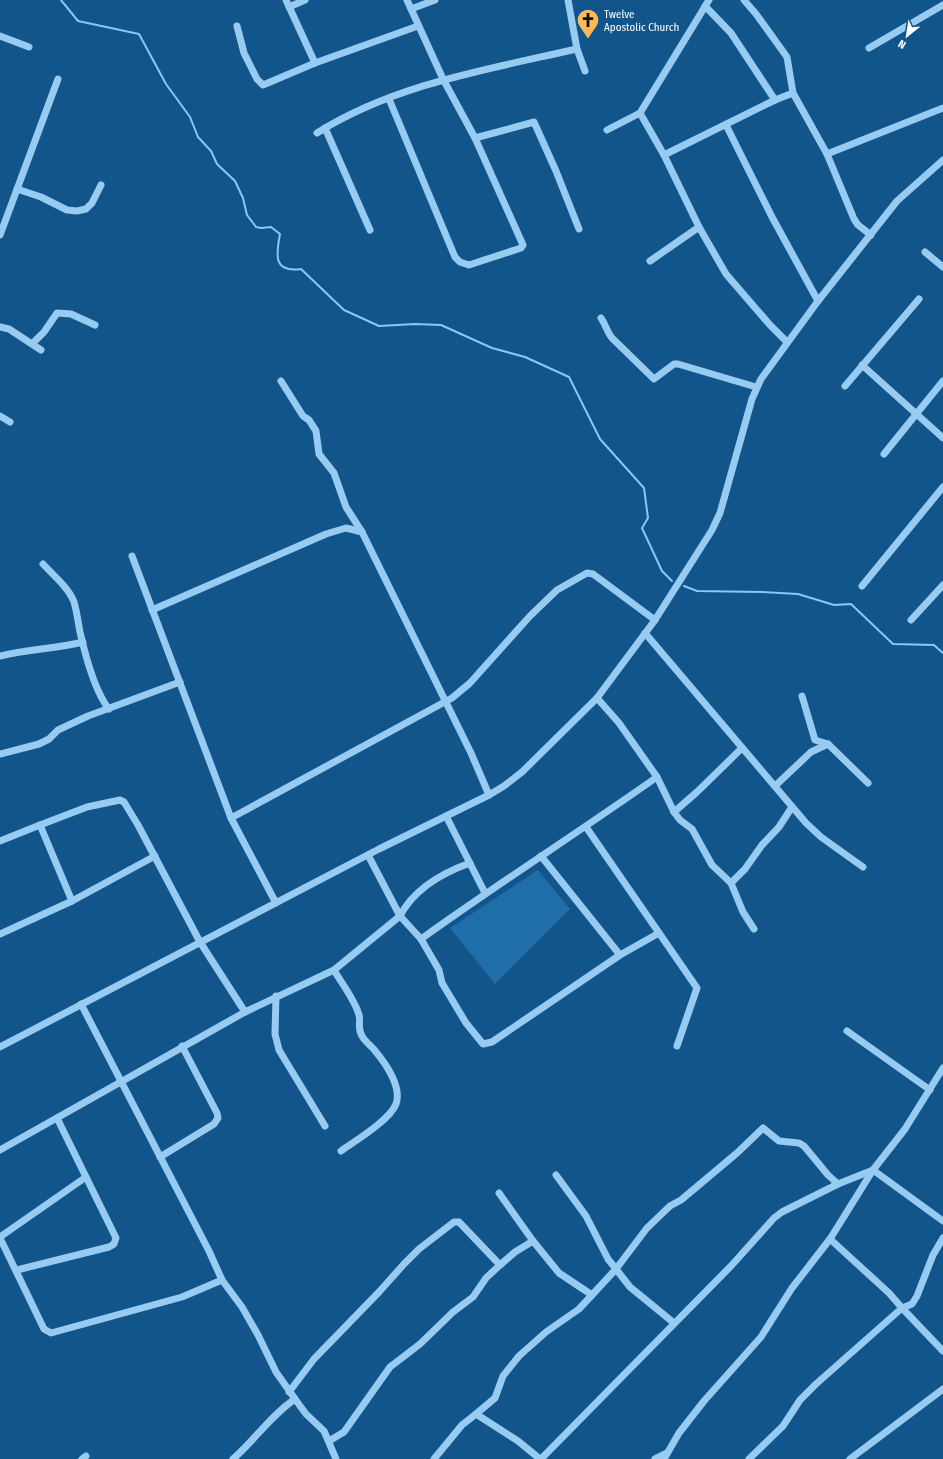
<svg xmlns="http://www.w3.org/2000/svg" width="943" height="1459" font-family="'Fira Sans Condensed',sans-serif">
	<style>
		.green { fill: #1f6ea9 }
		.lines { fill: none; stroke-linecap: round; stroke-linejoin: round }
		.stream { stroke: #88c8f5; stroke-width: 2 }
		.minor { stroke: #97cbf2; stroke-width: 7 }
		.labels { text-anchor: middle; dominant-baseline: central; stroke-width: 4; stroke-linejoin: round; paint-order: stroke }
		.poi-label { font-size: 11px; fill: #fff; stroke: #11558b; text-anchor: start }
	</style>
	<rect width="100%" height="100%" fill="#11558b"/>
	<path class="green" d="M538 870 570 909 495 984 450 928Z"/>
	<g class="lines">
		<g class="stream">
			<path d="M61 0 78 21 139 34 166 84 190 117 198 137 211 151 217 164 235 181 243 198 247 215 256 227 261 228 271 227 280 234C276 255 273 273 301 269L344 310 379 326 415 324 441 325 492 348 525 357 569 377 600 439 644 488 648 518 642 528 662 571 672 581"/>
			<path d="M684 586 697 591 762 592 798 594 834 605 851 604 893 644 934 645 943 653"/>
		</g>
		<g class="minor">
			<path d="M286 0 315 63"/>
			<path d="M568 0 577 49 585 71"/>
			<path d="M744 0 756 14 787 57 793 93"/>
			<path d="M705 6 731 33 775 100"/>
			<path d="M289 7 305 0"/>
			<path d="M411 9 435 0"/>
			<path d="M237 26 244 53 257 79 263 85 315 63 418 26"/>
			<path d="M0 36 29 47"/>
			<path d="M869 48 943 5"/>
			<path d="M389 99 455 257 460 262 469 265 521 248 523 245 475 138 443 79 407 0"/>
			<path d="M640 113 664 155 699 227 726 274 770 325 787 342"/>
			<path d="M726 125 772 217 818 301"/>
			<path d="M325 128 370 230"/>
			<path d="M607 130 640 113 709 0"/>
			<path d="M317 133C395 84 489 69 577 49"/>
			<path d="M475 138 534 122 556 171 579 229"/>
			<path d="M827 154 943 108"/>
			<path d="M664 155 775 100 793 93 827 154 854 219 858 225 871 235"/>
			<path d="M17 189 41 197 67 210 77 211 86 209 92 203 101 185"/>
			<path d="M0 235 58 79"/>
			<path d="M925 252 943 267"/>
			<path d="M650 261 699 227"/>
			<path d="M601 318C606 325 607 332 612 338L654 379 674 364H678L756 387"/>
			<path d="M0 327 9 329 41 350"/>
			<path d="M33 343 44 332 57 313 71 314 95 325"/>
			<path d="M862 365 943 438"/>
			<path d="M281 381 303 416 309 420 316 431 319 454 334 473 346 507 362 532"/>
			<path d="M845 386 919 299"/>
			<path d="M0 416 10 422"/>
			<path d="M884 454 943 381"/>
			<path d="M132 556 231 818 276 903"/>
			<path d="M43 564C53 575 69 588 74 602 77 612 78 622 80 632 85 654 95 692 109 709"/>
			<path d="M862 586 943 487"/>
			<path d="M152 610 326 534 346 528 362 532 471 753 489 795"/>
			<path d="M911 620 943 585"/>
			<path d="M645 633 806 823 821 837 863 867"/>
			<path d="M0 656C27 649 55 649 83 642"/>
			<path d="M802 696 815 740 828 744 868 783"/>
			<path d="M597 698 619 723 657 777 674 812 680 820 692 829 712 865 731 883 743 912 754 929"/>
			<path d="M0 754 39 744 49 739 58 730 88 716 180 682"/>
			<path d="M775 786 811 752 828 744"/>
			<path d="M674 812 697 792 742 748"/>
			<path d="M446 816 485 893"/>
			<path d="M231 818 452 698 470 683 530 616 557 590 587 573 593 574 655 620"/>
			<path d="M586 827 697 988 677 1046"/>
			<path d="M0 841 40 825"/>
			<path d="M368 855 400 916 421 939 439 970 442 983 466 1023 483 1044 492 1042 620 955 659 933"/>
			<path d="M541 856 620 955"/>
			<path d="M731 883 745 869 762 845 779 827 792 807"/>
			<path d="M72 901 40 825 87 807 120 800 124 802 138 825 200 942 245 1012"/>
			<path d="M0 934 72 901 155 856"/>
			<path d="M421 939C499 883 579 832 657 777"/>
			<path d="M334 970C342 984 355 1000 359 1015 361 1022 357 1028 362 1036 365 1042 372 1046 376 1052 386 1064 402 1087 396 1104 390 1120 355 1141 341 1151"/>
			<path d="M276 996 275 1034 279 1050 325 1126"/>
			<path d="M81 1004 209 1251 222 1280 242 1307 258 1335 276 1372 295 1399"/>
			<path d="M847 1031 930 1090"/>
			<path d="M0 1047 379 849 489 795 504 786 522 772 597 698 655 620 712 530 720 513 752 399 761 379 818 301 897 201 943 160"/>
			<path d="M0 1150 245 1012 334 970 400 916C414 889 442 873 470 863"/>
			<path d="M160 1157 214 1124 218 1118 217 1113 182 1046"/>
			<path d="M556 1175 586 1216 608 1259 616 1269 647 1228 670 1206 681 1200 737 1153 763 1128 779 1141 799 1143 804 1146 828 1175 838 1184"/>
			<path d="M499 1193 533 1241"/>
			<path d="M0 1237 86 1177"/>
			<path d="M0 1238 44 1329 51 1333 182 1297 222 1280"/>
			<path d="M830 1239 889 1293 902 1308 943 1351"/>
			<path d="M17 1270 109 1247 114 1244 116 1238 57 1118"/>
			<path d="M289 1392 314 1359 379 1292 404 1264 419 1249 454 1222H459L500 1265 515 1252 533 1241 559 1273 592 1295"/>
			<path d="M476 1414 495 1398 503 1376 519 1356 546 1332 579 1309 616 1269 630 1287 674 1323"/>
			<path d="M329 1441 344 1432 390 1367 420 1344 453 1312 473 1297 486 1278 500 1265"/>
			<path d="M82 1459 86 1456"/>
			<path d="M233 1459C255 1440 270 1416 295 1399L306 1414 324 1431 336 1459"/>
			<path d="M434 1459 462 1425 476 1414 518 1441 540 1459"/>
			<path d="M541 1459 731 1266 774 1218 782 1212 838 1184 873 1170 943 1221"/>
			<path d="M655 1459 667 1453"/>
			<path d="M664 1459 679 1433 704 1401 761 1337 792 1288 830 1239 873 1170 905 1129 943 1068"/>
			<path d="M749 1459 783 1426 800 1400 816 1384 902 1308 912 1304 917 1296 933 1255 943 1238"/>
			<path d="M850 1459 943 1389"/>
		</g>
	</g>
	<defs>
		<g id="church-pin" transform="scale(1.15)"><path d="M0 17L-7.5 6A9.5 9.5 0 1 1 7.5 6Z" fill="#ffba57" stroke="#11558b"/><path d="M-1.2-6h2.4v3.5h3.3v2.4h-3.3V6h-2.4V-.1h-3.3v-2.4h3.3Z" fill="#111"/></g>
	</defs>
	<g fill-rule="evenodd">
		<use href="#church-pin" x="588" y="20"/>
	</g>
	<g class="labels">
		<g class="poi-label">
			<text x="604" y="14">Twelve<tspan x="604" dy="13">Apostolic Church</tspan></text>
		</g>
	</g>
	<g transform="translate(907 36) rotate(210)" stroke="#11558b" stroke-width="3" paint-order="stroke">
	<path d="M0-3L7 15L0 10L-7 15Z" fill="#ffffff"/>
	<text y="-6" font-size="11" font-weight="bold" text-anchor="middle" fill="#ffffff">N</text>
	</g>
</svg>
